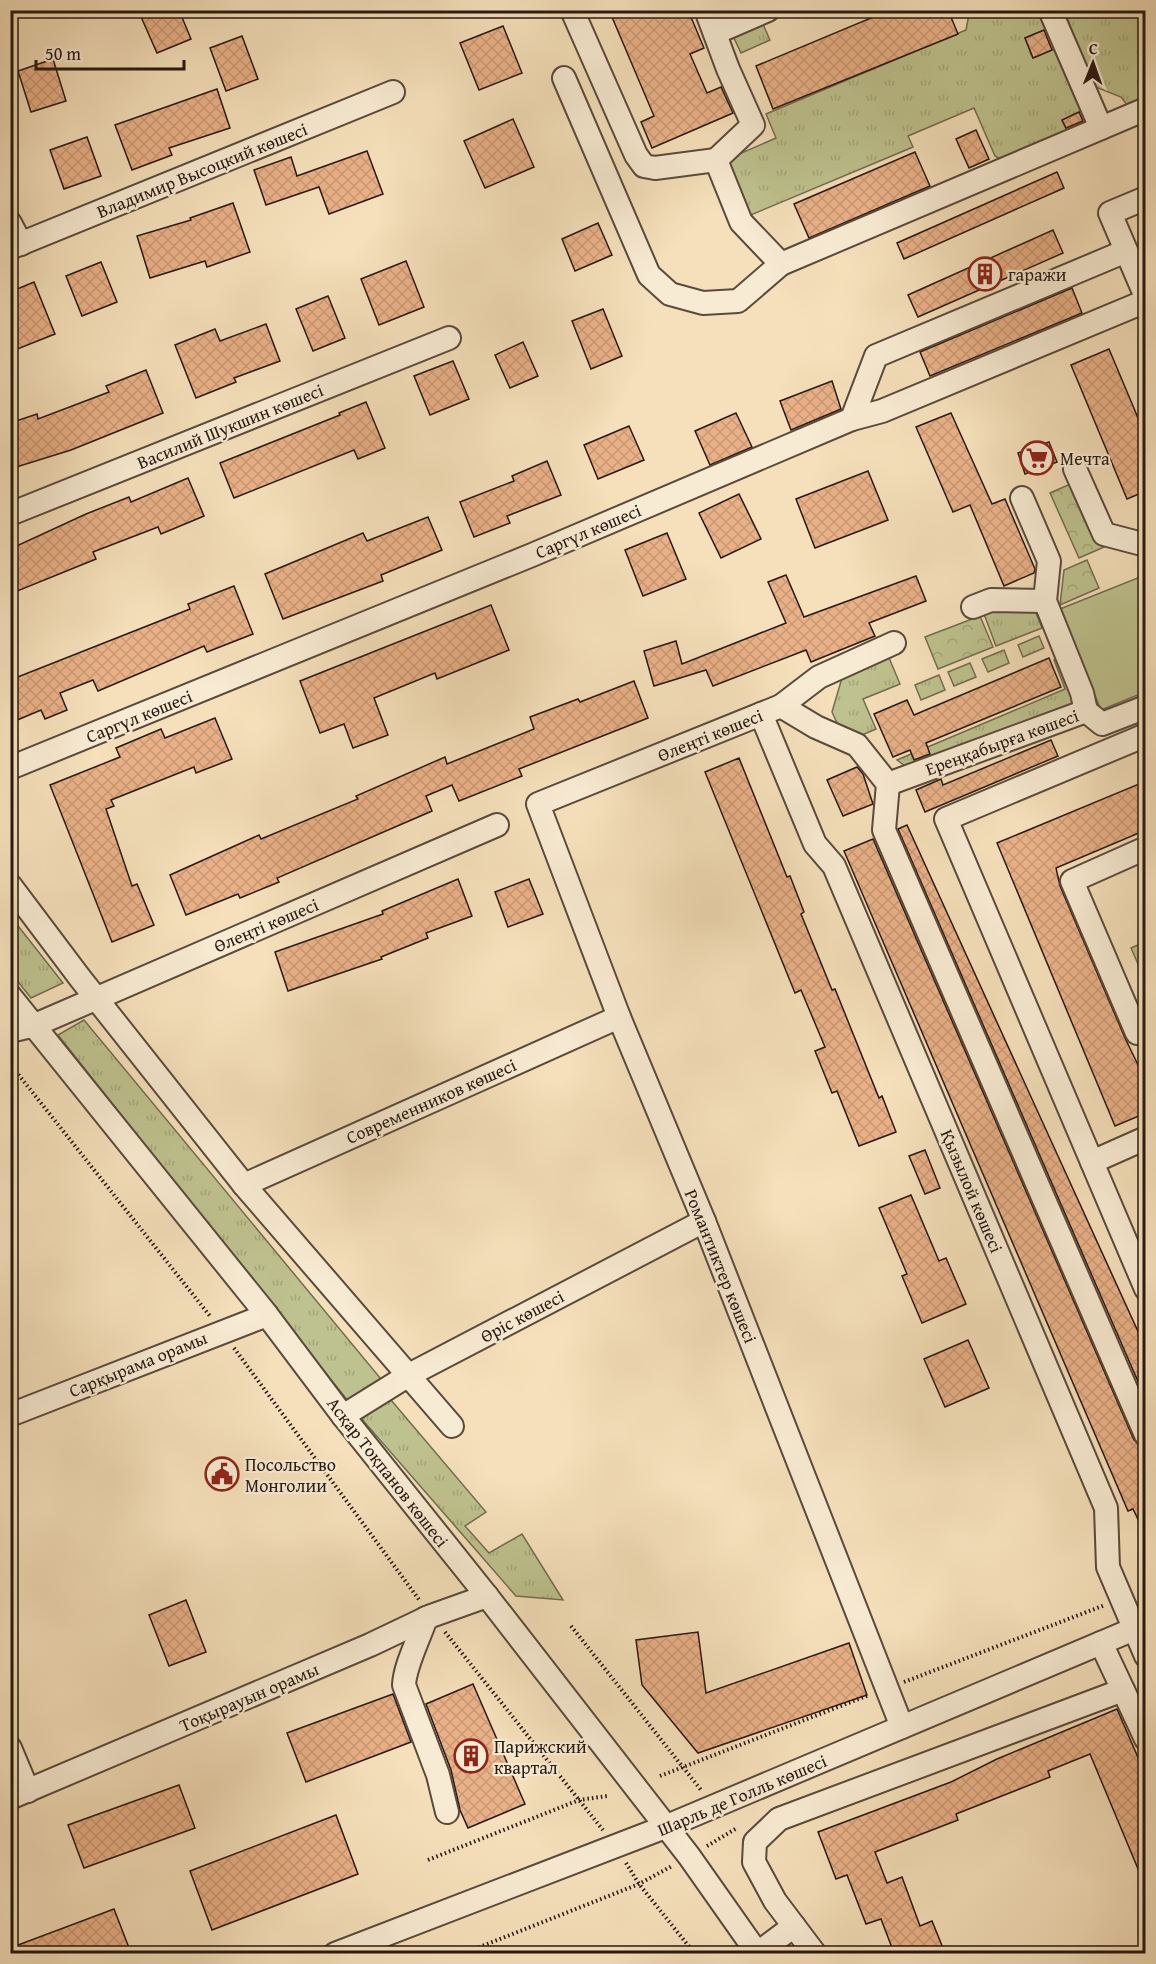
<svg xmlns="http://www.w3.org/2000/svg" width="1156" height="1964" font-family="'Gentium Book Plus',serif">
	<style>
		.grass { fill: url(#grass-tufts); stroke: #726d50; stroke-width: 1.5 }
		.park { fill: url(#park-crowns); stroke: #726d50; stroke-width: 1.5 }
		.garden { fill: #bec28e; stroke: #726d50; stroke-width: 1.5 }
		.building { fill: url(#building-cross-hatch); stroke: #271811; stroke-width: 1.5 }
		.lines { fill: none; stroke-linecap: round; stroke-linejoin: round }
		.minor-casing { stroke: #5a4a3c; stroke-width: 26 }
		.path { stroke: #271811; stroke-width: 4; stroke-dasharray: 1.5 3; stroke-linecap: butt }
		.minor { stroke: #f8ebd3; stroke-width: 22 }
		.labels { text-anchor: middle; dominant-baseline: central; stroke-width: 4.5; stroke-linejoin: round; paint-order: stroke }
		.street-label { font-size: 18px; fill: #271811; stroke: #f8ebd3 }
		.poi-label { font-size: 18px; fill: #271811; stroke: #f8ebd3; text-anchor: start }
	</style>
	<defs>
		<pattern id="grass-tufts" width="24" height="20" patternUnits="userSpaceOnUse" patternTransform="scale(1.5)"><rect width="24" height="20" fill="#bec28e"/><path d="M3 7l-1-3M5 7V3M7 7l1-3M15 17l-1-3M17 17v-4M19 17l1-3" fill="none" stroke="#a3a679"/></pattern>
		<pattern id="park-crowns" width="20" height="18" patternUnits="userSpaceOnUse" patternTransform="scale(1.5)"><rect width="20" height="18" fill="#bec28e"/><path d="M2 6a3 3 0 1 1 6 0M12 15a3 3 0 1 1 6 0" fill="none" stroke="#a3a679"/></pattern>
		<pattern id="building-cross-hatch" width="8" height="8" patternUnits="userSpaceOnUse" patternTransform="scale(1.5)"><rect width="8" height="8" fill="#eab188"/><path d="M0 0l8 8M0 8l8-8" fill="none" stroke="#c99874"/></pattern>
	</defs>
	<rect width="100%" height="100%" fill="#f5e0bb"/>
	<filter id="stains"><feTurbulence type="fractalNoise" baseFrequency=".00333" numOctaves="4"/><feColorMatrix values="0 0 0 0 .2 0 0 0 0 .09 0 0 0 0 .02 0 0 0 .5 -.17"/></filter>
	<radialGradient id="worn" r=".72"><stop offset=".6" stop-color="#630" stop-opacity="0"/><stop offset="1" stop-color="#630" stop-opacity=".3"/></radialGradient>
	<g class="grass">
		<path d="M977 11H1043L1050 28 1025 38 1033 58 1058 47 1085 109 1062 120 1069 135 1000 159 995 156 974 108 908 136 913 147 746 217 723 161 776 138 766 114 966 30 969 14Z"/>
		<path d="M1060 11H1145V103L1131 110 1121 97 1093 86Z"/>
		<path d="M762 22 770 40 741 53 733 36Z"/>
		<path d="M1034 608 1042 628 996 646 984 614 999 609Z"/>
		<path d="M1039 636 1044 648 1023 657 1018 645Z"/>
		<path d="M1004 650 1009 663 988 672 982 659Z"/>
		<path d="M887 653 900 684 863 699 876 729 855 738 843 736 832 712 844 671Z"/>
		<path d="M1061 657 1074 704 916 774 897 760 1065 689 1054 660Z"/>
		<path d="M970 663 976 677 954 686 948 672Z"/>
		<path d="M939 675 945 690 921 700 915 685Z"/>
		<path d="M11 917 63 983 31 998 11 973Z"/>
		<path d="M84 1020 381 1379 348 1401 58 1035Z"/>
		<path d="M391 1400 486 1512 465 1526 489 1553 522 1534 563 1600 516 1596 360 1417Z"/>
	</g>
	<g class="park">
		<path d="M1075 482 1104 547 1079 558 1050 493Z"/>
		<path d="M1087 560 1099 588 1060 605 1064 570Z"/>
		<path d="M980 616 993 647 938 669 925 637Z"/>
		<path d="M1145 942V980L1131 948Z"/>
	</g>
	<path class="garden" d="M1145 575V692L1101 710 1060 609Z"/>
	<g class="building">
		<path d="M138 10H179L191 39 157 53Z"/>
		<path d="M609 10H688L704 48 690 54 707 93 721 87 733 113 652 148 641 122 654 116Z"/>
		<path d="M890 10H948L958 34 773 109 756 66Z"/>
		<path d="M503 26 522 73 479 90 460 43Z"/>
		<path d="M1044 30 1052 50 1033 58 1025 38Z"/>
		<path d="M242 36 258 79 226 91 210 48Z"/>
		<path d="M53 59 66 101 31 112 18 71Z"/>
		<path d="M217 89 230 128 169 148 172 155 132 170 115 125Z"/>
		<path d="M1079 112 1083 121 1066 128 1062 120Z"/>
		<path d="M513 119 534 167 485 188 464 141Z"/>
		<path d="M976 130 989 159 969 168 956 139Z"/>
		<path d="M87 137 101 176 64 189 50 150Z"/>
		<path d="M367 151 383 194 329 214 319 187 266 205 254 170 291 157 297 176Z"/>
		<path d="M915 152 930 186 809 238 794 204Z"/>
		<path d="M1057 172 1064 188 904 259 897 243Z"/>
		<path d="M233 203 250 252 207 267 205 261 150 278 137 236 191 220 190 218Z"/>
		<path d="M598 223 612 255 575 271 562 239Z"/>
		<path d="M1053 230 1063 253 918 317 908 295Z"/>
		<path d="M406 261 424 307 379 325 361 279Z"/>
		<path d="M101 262 117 302 82 316 66 276Z"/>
		<path d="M34 282 55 334 10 352V292Z"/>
		<path d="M1072 288 1082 313 930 376 920 352Z"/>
		<path d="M328 296 345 338 313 351 296 309Z"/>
		<path d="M603 309 622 356 591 369 572 321Z"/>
		<path d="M266 324 280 361 234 378 236 382 196 398 175 345 215 329 220 341Z"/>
		<path d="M523 342 538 376 510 388 495 355Z"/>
		<path d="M1109 349 1146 437V491L1127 499 1071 365Z"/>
		<path d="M453 361 469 399 430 415 414 376Z"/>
		<path d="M146 370 163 413 71 450 10 469V423L37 414 38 419 109 392 106 386Z"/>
		<path d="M832 381 841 409 791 430 780 401Z"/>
		<path d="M366 402 385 448 358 459 354 450 234 498 220 463 340 415 339 413Z"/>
		<path d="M736 413 752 447 710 465 695 431Z"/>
		<path d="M951 413 992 504 1005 499 1035 569 1034 573 1004 586 970 505 953 512 916 427Z"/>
		<path d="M629 426 644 460 598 479 584 445Z"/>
		<path d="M1049 442 1057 462 1025 474 1018 453Z"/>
		<path d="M547 461 561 495 507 516 510 523 474 537 460 502 514 481 512 476Z"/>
		<path d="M868 471 888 520 815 548 796 499Z"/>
		<path d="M188 478 204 516 161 534 158 527 93 552 96 559 10 594V549L86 514 129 497 131 502Z"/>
		<path d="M739 494 761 539 721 558 699 513Z"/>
		<path d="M428 517 442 550 381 575 383 581 283 619 265 574 363 533 367 541Z"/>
		<path d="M667 533 686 579 643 596 625 550Z"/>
		<path d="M786 575 804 617 916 576 926 601 869 623 875 636 811 662 806 650 713 686 706 670 654 686 644 651 676 641 682 664 786 623 768 582Z"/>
		<path d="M234 586 253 634 207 652 204 646 98 691 93 680 60 693 67 710 45 719 41 710 10 723V680L190 609 188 604Z"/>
		<path d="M491 605 509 650 437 679 435 673 374 698 388 735 353 748 344 724 320 733 300 681Z"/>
		<path d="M1049 658 1061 687 926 743 930 754 914 760 910 750 893 757 874 714 907 700 914 715Z"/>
		<path d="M634 681 648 718 519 769 522 776 459 801 452 785 426 796 432 811 277 878 279 882 240 898 238 894 186 915 170 875 259 835 261 839 358 799 356 796 445 757 447 764 534 729 530 717 578 699 580 702Z"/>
		<path d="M215 718 232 759 196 773 194 767 111 800 114 806 106 809 132 886 137 884 154 925 112 942 50 785 120 757 116 748 161 729 165 738Z"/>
		<path d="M1051 740 1058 756 925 812 916 790 941 779 943 785Z"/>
		<path d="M739 758 787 877 790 876 804 912 801 914 832 990 835 989 879 1098 882 1096 896 1132 859 1146 837 1091 832 1093 815 1051 825 1047 801 990 795 993 705 772Z"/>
		<path d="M857 767 863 774 873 804 843 816 827 780Z"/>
		<path d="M1146 781V830L1056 868 1060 886 1125 1038 1140 1069 1146 1066V1113L1115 1126 997 843Z"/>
		<path d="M907 825 1146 1349V1400L898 829Z"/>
		<path d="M873 839 1134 1440 1146 1448V1536L1133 1509 1128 1511 844 851Z"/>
		<path d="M458 879 472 916 426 933 428 938 381 957 382 959 288 991 275 952 383 914 382 911Z"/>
		<path d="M529 879 543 914 508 927 495 892Z"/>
		<path d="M925 1150 940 1188 925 1194 909 1156Z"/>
		<path d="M911 1195 939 1261 946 1258 966 1304 922 1323 902 1276 907 1274 879 1208Z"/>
		<path d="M968 1340 989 1388 945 1407 924 1359Z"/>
		<path d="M186 1600 206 1652 169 1666 149 1615Z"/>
		<path d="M698 1632 706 1693 849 1643 867 1695 698 1753 642 1685 636 1640Z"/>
		<path d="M473 1684 525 1804 468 1828 460 1810 451 1770 426 1704Z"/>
		<path d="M393 1694 411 1742 306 1782 287 1733Z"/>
		<path d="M1117 1709 1146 1776V1888L1090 1754 1048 1771 1050 1777 956 1814 958 1820 875 1852 887 1883 902 1877 920 1926 932 1921 945 1953H894L881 1919 866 1924 847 1875 836 1879 818 1832 951 1782 997 1759Z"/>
		<path d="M179 1785 195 1828 84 1868 68 1825Z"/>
		<path d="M336 1815 358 1874 212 1930 190 1871Z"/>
		<path d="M114 1909 131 1953H10V1948Z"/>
	</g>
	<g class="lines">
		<g class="minor-casing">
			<g id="minor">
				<path d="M572 10 636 155 644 166 655 168 716 160"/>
				<path d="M706 10 728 69 753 125 716 160 741 222 781 264 1146 109"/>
				<path d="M1050 10 1101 128"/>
				<path d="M715 33 768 10"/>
				<path d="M564 78 649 275 670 294 703 303 738 301 781 264"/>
				<path d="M1146 198 1110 213 1146 297"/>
				<path d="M10 223 21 244"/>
				<path d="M10 248 393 92"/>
				<path d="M852 419 882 411 1146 301"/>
				<path d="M1075 469 1104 534 1146 545"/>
				<path d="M1022 498 1049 561 1045 601 1082 693 1086 711"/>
				<path d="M10 514 449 338"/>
				<path d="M973 607 991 600 1045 601"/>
				<path d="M894 643 819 677 781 706 538 804 619 1017 704 1221 902 1727"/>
				<path d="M781 706 816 727 857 745 888 784 884 830 1146 1435"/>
				<path d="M761 714 815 844 834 866 1106 1508 1108 1567 1146 1656"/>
				<path d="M1146 735 946 819 1146 1289"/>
				<path d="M10 768 532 555 852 419 876 356 1126 251"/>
				<path d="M888 784 1086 711 1102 724 1146 707"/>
				<path d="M1146 848 1072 881 1137 1033 1146 1029"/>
				<path d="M10 885 80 978 244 1185 452 1426"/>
				<path d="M10 996 267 1315 343 1416 487 1596 689 1856 758 1954"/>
				<path d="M10 1031 35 1025 497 825"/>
				<path d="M1092 1162 1146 1138"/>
				<path d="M244 1185 619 1017"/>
				<path d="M10 1415 267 1315"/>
				<path d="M343 1416 409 1375 704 1221"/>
				<path d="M426 1618C419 1639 405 1665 404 1685L438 1775 447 1812"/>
				<path d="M1101 1643 1146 1739"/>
				<path d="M10 1748 28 1791"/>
				<path d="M10 1798 370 1645 431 1616 487 1596"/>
				<path d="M758 1953 794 1926"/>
				<path d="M335 1954 665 1827 1146 1624"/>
				<path d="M815 1954 775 1901 754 1862 755 1842 779 1819 1123 1690"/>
			</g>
		</g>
		<g class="path">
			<path d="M10 1064 210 1316"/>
			<path d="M234 1348 420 1601"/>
			<path d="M571 1626 701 1790"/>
			<path d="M445 1632 603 1830"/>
			<path d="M904 1682 1105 1605"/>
			<path d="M660 1776 869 1695"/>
			<path d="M707 1846 737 1828"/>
			<path d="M428 1860 579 1800 607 1796"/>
			<path d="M626 1863 639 1884 695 1954"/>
			<path d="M462 1954 639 1884 672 1866"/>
		</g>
		<use href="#minor" class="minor"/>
	</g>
	<defs>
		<g id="building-ring" transform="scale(1.725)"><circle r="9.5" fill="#f8ebd3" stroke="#8f2418" stroke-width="1.5"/><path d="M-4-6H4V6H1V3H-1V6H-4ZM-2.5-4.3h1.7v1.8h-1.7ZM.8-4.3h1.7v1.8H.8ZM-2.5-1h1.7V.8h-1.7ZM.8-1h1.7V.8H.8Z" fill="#8f2418"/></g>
		<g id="supermarket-ring" transform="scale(1.725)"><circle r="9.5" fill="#f8ebd3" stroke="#8f2418" stroke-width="1.5"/><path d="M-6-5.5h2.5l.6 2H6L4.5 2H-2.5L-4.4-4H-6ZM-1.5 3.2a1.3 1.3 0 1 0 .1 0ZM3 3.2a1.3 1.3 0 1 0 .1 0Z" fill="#8f2418"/></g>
		<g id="civic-ring" transform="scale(1.725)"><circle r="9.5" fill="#f8ebd3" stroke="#8f2418" stroke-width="1.5"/><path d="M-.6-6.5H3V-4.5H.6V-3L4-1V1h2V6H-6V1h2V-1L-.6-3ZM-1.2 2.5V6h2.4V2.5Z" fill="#8f2418"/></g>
	</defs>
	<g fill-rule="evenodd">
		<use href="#building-ring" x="985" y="274"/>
		<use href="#supermarket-ring" x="1037" y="458"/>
		<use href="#civic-ring" x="222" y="1474"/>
		<use href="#building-ring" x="471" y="1756"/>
	</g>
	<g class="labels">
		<g class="street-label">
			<text transform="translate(202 170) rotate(-22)">Владимир Высоцкий көшесі</text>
			<text transform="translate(230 426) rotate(-22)">Василий Шукшин көшесі</text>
			<text transform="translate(588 531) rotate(-23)">Саргүл көшесі</text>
			<text transform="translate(139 716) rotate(-22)">Саргүл көшесі</text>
			<text transform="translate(710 735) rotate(-22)">Өлеңті көшесі</text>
			<text transform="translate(1002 742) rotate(-20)">Ереңқабырға көшесі</text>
			<text transform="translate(266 925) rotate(-23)">Өлеңті көшесі</text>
			<text transform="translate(431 1101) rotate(-24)">Современников көшесі</text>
			<text transform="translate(972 1191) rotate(67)">Қызылой көшесі</text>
			<text transform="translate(721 1266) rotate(68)">Романтиктер көшесі</text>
			<text transform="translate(522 1316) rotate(-28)">Өріс көшесі</text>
			<text transform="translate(138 1364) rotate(-22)">Сарқырама орамы</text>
			<text transform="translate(388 1472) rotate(52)">Асқар Тоқпанов көшесі</text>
			<text transform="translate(249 1697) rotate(-23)">Тоқырауын орамы</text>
			<text transform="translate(742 1795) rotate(-23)">Шарль де Голль көшесі</text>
		</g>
		<g class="poi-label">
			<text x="1008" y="274">гаражи</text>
			<text x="1060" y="458">Мечта</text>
			<text x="245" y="1464">Посольство<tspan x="245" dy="21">Монголии</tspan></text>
			<text x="494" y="1746">Парижский<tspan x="494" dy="21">квартал</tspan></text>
		</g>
	</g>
	<rect width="1156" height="1964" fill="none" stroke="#f5e0bb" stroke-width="36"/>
	<rect x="12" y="12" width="1132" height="1940" fill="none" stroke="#271811" stroke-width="3"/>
	<rect x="18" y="18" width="1120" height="1928" fill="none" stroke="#271811" stroke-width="1.5"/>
	<g transform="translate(1093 63) rotate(1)" stroke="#f8ebd3" stroke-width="4.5" paint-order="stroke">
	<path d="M0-4.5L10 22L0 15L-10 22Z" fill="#271811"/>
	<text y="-9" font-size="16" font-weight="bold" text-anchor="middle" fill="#271811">С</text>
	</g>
	<path d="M36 60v9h148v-9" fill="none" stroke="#271811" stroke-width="3"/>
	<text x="45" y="60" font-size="18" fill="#271811" stroke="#f8ebd3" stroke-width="4.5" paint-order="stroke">50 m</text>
	<rect width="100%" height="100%" filter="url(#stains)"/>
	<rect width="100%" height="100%" fill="url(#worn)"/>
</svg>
